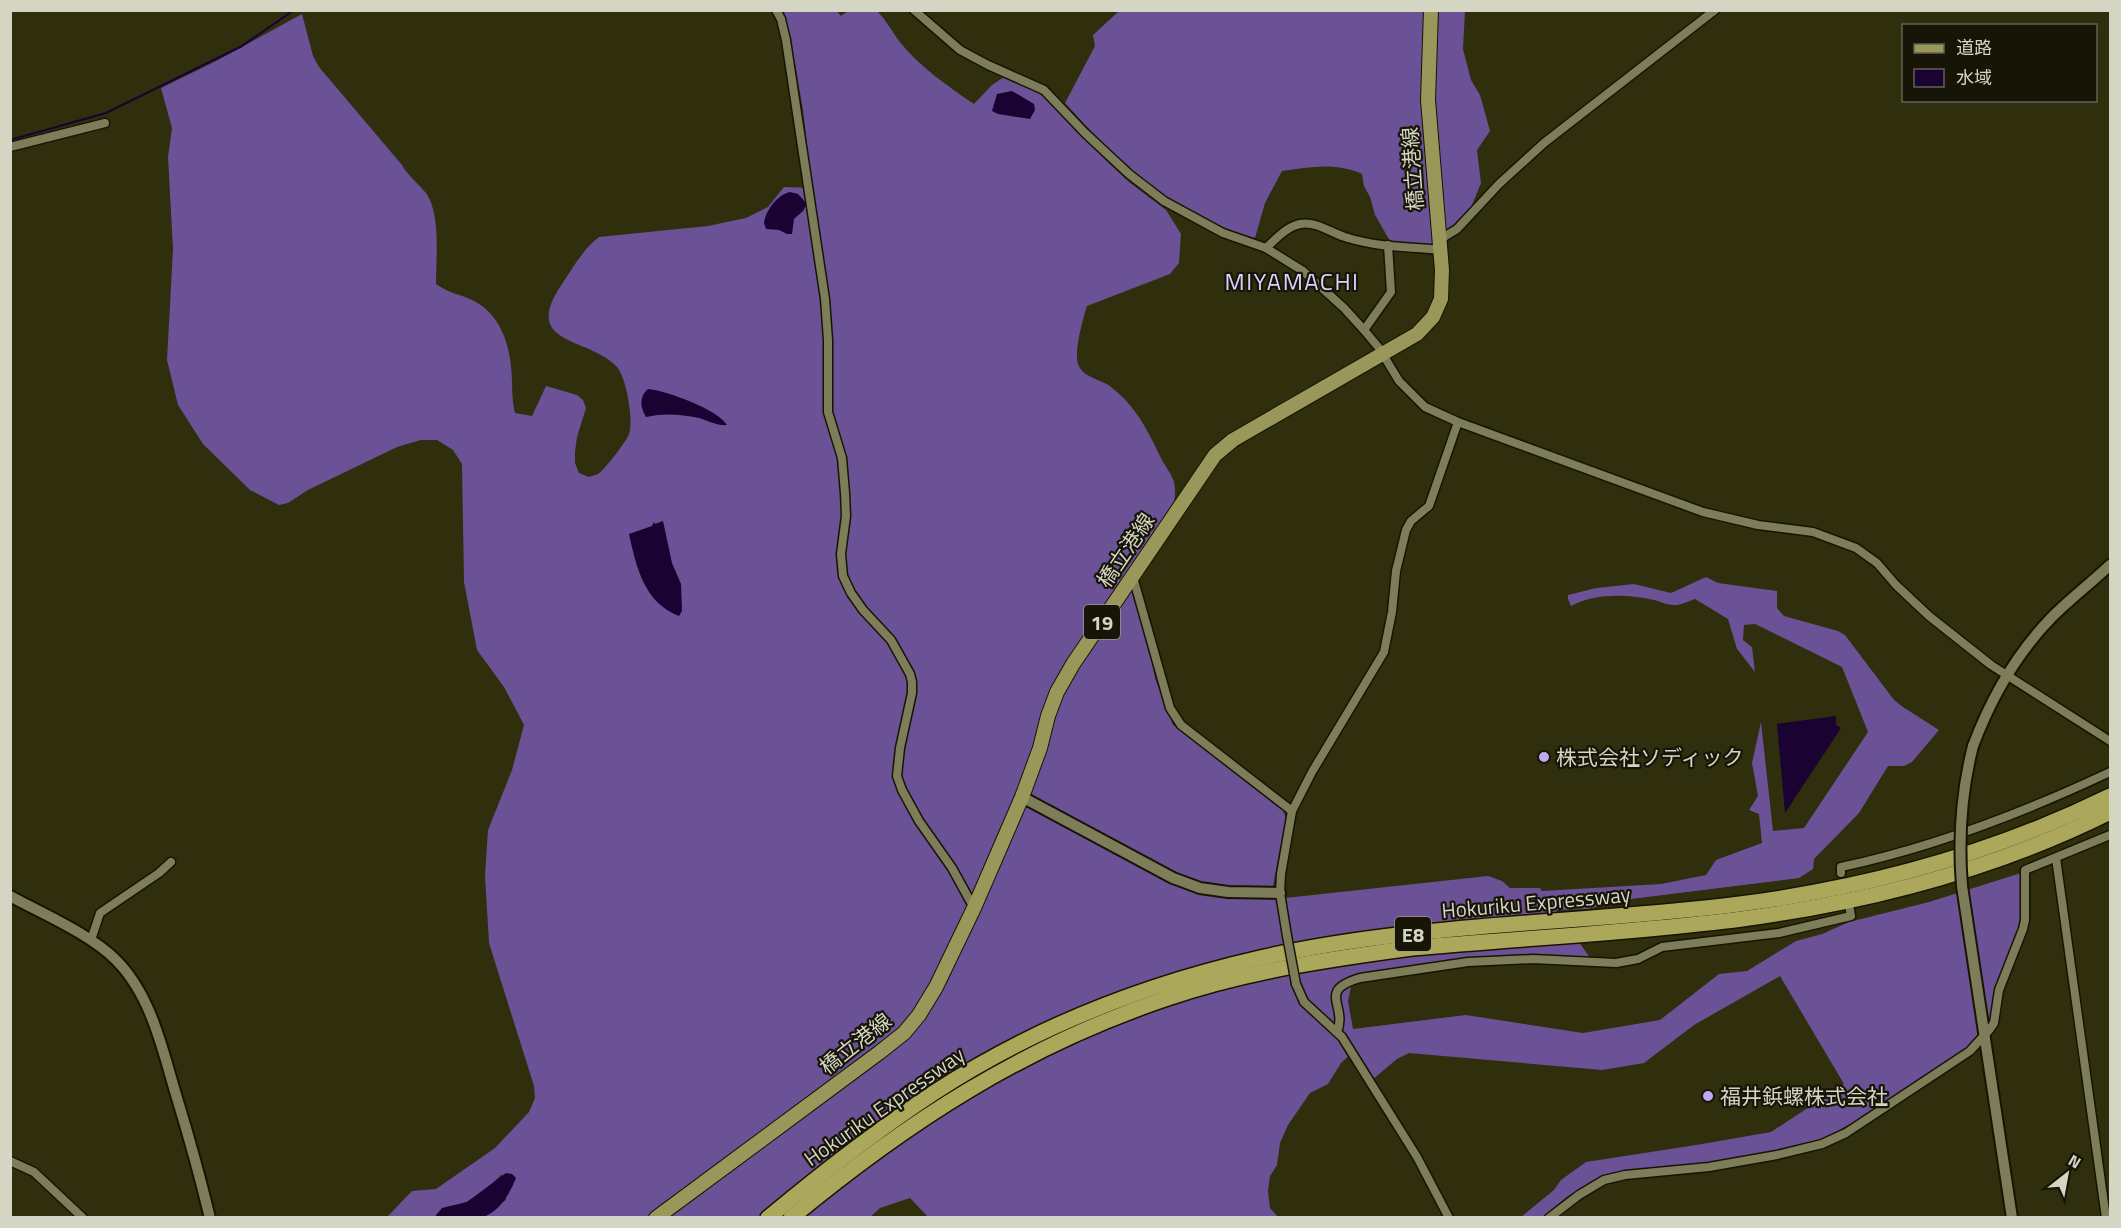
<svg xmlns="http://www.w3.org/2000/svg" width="2121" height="1228" font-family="'Titillium Web','Noto Sans JP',sans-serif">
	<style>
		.forest { fill: #6b5196 }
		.water { fill: #1a0333 }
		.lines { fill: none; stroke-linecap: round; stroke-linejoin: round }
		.stream { stroke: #1a0333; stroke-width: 2 }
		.minor-casing { stroke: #171501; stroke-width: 11 }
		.tertiary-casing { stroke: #171501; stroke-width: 14 }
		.primary-casing { stroke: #171501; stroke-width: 16 }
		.motorway-casing { stroke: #171501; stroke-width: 18 }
		.minor { stroke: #7e7d5a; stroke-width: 8 }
		.tertiary { stroke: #7e7d5a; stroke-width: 10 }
		.primary { stroke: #9a975b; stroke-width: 14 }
		.motorway { stroke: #aca85b; stroke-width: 15 }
		.minor-bridge-casing { stroke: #171501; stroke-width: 11; stroke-linecap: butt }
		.tertiary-bridge-casing { stroke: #171501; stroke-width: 14; stroke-linecap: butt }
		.minor-bridge { stroke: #7e7d5a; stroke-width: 8 }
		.tertiary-bridge { stroke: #7e7d5a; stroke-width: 10 }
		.poi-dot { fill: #c2a8f3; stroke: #161508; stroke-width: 2 }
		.labels { text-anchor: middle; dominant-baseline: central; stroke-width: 4.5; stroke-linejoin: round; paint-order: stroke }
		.shield { fill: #161508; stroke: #9c9b8b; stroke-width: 1.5 }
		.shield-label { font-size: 20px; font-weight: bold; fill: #d5d5c3 }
		.street-label { font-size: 21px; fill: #d5d5c3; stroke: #161508 }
		.poi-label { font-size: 21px; fill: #d5d5c3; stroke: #161508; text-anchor: start }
		.quarter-label { font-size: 24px; letter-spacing: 1.5px; fill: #ddcffa; stroke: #161508 }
	</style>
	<rect width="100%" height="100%" fill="#2f2e0d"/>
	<g class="forest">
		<path d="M801 10H836L841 16 848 11H877C886 20 892 31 899 41 920 67 946 85 974 104L992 85 1004 77 1030 87 1048 99 1081 136 1112 166 1129 182 1166 210 1181 234 1179 263 1170 274 1087 306C1083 318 1074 352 1078 364 1083 378 1101 379 1111 387 1136 406 1148 431 1161 458 1165 466 1171 473 1174 482 1176 492 1175 500 1172 509L1128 576 1150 652 1155 678 1173 725 1282 809 1286 818 1273 886 1274 892 1285 898 1488 876 1502 881 1510 888H1540L1542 891 1661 884 1706 875 1716 860 1762 843 1759 814 1749 810 1758 796 1752 763 1761 722 1773 831 1804 828 1868 732 1842 667 1755 624 1744 625 1743 640 1752 647 1755 672 1737 649 1728 619 1695 599C1689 601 1679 606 1673 605 1666 605 1660 601 1654 600 1628 594 1595 593 1571 606L1568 599V595L1596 588 1634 584 1671 593 1706 577 1718 583 1777 591V608L1784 616 1838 631 1845 635 1894 700 1903 707 1939 730 1912 762 1904 766H1888L1859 813 1814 859 1813 869 1799 878 1631 899 1587 909 1556 910 1591 959 1554 955 1353 977 1348 1001 1353 1029 1466 1015 1583 1033 1660 1020 1719 974 1747 971 1796 941 1822 934 1849 922 1929 902 2021 873 2023 890 2021 914 2017 934 1995 986 1990 1021 1970 1046 1954 1060 1863 1117 1819 1141 1727 1161 1603 1177 1568 1196 1542 1217H1521L1554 1190 1561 1180 1586 1162 1696 1145 1771 1132 1844 1084 1780 976 1694 1025 1644 1063 1602 1070 1409 1053 1397 1059 1373 1079 1355 1050 1341 1063 1328 1084 1310 1093 1288 1125 1280 1143 1277 1165 1270 1176 1268 1191 1270 1208 1278 1217H928L910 1198 880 1208 869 1218 483 1217 506 1200 502 1174C492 1184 481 1194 468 1201 455 1208 443 1203 435 1217H387L412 1191 436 1189 495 1148 529 1112 535 1098 534 1086 489 943 485 876 488 830 512 770 524 725 504 687 477 650 464 582 462 464 453 450 437 440H421L397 447 308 490 288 503 279 505 250 490 203 444 178 405 167 360 173 249 168 157 172 128 161 88 216 61 302 14 313 56 319 67 402 165C408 176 418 183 426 193 441 214 436 259 436 284 450 294 461 294 474 301 498 313 509 341 511 367 513 382 511 397 515 413L532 416 546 386 577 395 583 400 586 408 577 437 575 452V463L579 473 589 477C592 476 595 475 598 474 605 469 626 442 629 434 634 420 626 377 617 367 588 336 520 346 562 284 572 269 584 248 599 237L708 226 746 218 768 207 784 187 812 188 803 110 790 35 780 13Z"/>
		<path d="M1119 11H1465L1463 49 1471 80 1480 95 1490 131 1477 150 1481 183 1470 210 1435 241 1432 246 1390 241 1375 215 1370 197 1364 186 1362 174C1337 162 1309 167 1282 171L1265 203 1255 238C1177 218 1117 161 1065 103L1095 46 1093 35Z"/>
	</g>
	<g class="water">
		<path d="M1012 91 1034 104 1035 110 1030 119 998 114 992 111 997 94Z"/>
		<path d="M790 192 798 194 807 204 803 211 794 219 792 234H787L779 230 766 229 764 223C766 210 777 195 790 192Z"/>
		<path d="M648 389C665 390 719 410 727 425 718 426 708 421 699 418 680 414 664 413 646 417 640 407 639 397 648 389Z"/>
		<path d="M663 521 672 563 681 584 682 611 679 616C644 603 636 566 629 534L652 526 654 522 655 524Z"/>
		<path d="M1836 716V725L1841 728 1785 813 1777 724Z"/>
		<path d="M506 1173 512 1174 516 1178C510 1193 500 1211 483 1217 475 1220 445 1218 435 1217L442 1208 467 1202Z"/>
	</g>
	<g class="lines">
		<path class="stream" d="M10 140 106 113 242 46 294 10"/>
		<g class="minor-casing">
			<g id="minor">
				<path d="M776 10 781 19 786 40 825 299 828 340V412L842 458 845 493 846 516 841 554 843 576 851 593 863 610 891 640 910 674 912 682V693L900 748 897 776 902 790 919 821 952 868 974 908"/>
				<path d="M914 10 960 50 988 65 1044 90 1085 133 1129 174 1164 201 1223 233 1266 248 1303 271 1344 308 1364 330 1379 348 1399 381 1425 407 1458 422 1703 512 1758 525 1813 532 1856 548 1877 563 1896 585 1929 616 1991 665 2110 741"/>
				<path d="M10 147 105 123"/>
				<path d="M1439 240 1457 229 1499 184 1544 143 1715 10"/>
				<path d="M1266 248C1276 239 1286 227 1300 224 1318 221 1332 234 1348 238 1377 247 1410 247 1440 250"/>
				<path d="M1364 330 1391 292 1388 245"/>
				<path d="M1133 577 1170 708 1181 725 1292 811"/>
				<path d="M2056 858 2106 1218"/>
				<path d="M1841 873V867C1935 847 2023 813 2110 772"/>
				<path d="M1287 936 1280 893 1281 874 1292 811 1312 772 1384 652 1392 612 1396 571 1406 530 1411 521 1429 506 1458 422"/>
				<path d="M91 940 100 913 159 873 171 862"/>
				<path d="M1296 984 1304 1002 1342 1037 1417 1157 1449 1218"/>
				<path d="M1337 1032C1348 1005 1316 991 1360 978L1468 962 1533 959 1616 963 1638 959 1662 947 1779 933 1851 916 1850 910"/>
				<path d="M10 1161 34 1172 83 1218"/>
				<path d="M1549 1218 1579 1195 1604 1180 1625 1175 1709 1167 1777 1155 1822 1144 1846 1133 1970 1051 1990 1029 1994 1023 1999 990 2023 929 2025 920V870L2110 835"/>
			</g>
		</g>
		<g class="tertiary-casing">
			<g id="tertiary">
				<path d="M1973 746C1991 698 2016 654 2052 617 2070 599 2091 583 2110 565"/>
				<path d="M1022 797 1173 878 1200 888 1228 892 1280 893"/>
				<path d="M1962 886 2012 1218"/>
				<path d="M10 896C43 914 90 934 116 960 152 996 163 1052 177 1098 189 1137 200 1177 210 1218"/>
			</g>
		</g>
		<g class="primary-casing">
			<path id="primary" d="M656 1218 880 1052 904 1033 919 1015 936 987 974 908 1022 797 1040 748 1048 716 1057 692 1073 664 1215 455 1233 440 1417 334 1433 317 1441 299 1442 270 1428 100 1431 10"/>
		</g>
		<g class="motorway-casing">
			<g id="motorway">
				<path d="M768 1218C822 1173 877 1130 935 1092 1033 1028 1146 984 1260 958 1415 923 1575 924 1732 905 1862 889 1992 854 2110 796"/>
				<path d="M791 1218C907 1122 1024 1046 1168 998 1247 971 1330 959 1412 948 1522 938 1633 933 1742 919 1868 902 1996 869 2110 812"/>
			</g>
		</g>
		<use href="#minor" class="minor"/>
		<use href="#tertiary" class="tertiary"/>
		<use href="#primary" class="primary"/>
		<use href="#motorway" class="motorway"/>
		<g class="minor-bridge-casing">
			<path id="minor-bridge" d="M1287 936 1296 984"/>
		</g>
		<g class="tertiary-bridge-casing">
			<path id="tertiary-bridge" d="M1962 886C1958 837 1961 793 1973 746"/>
		</g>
		<use href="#minor-bridge" class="minor-bridge"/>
		<use href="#tertiary-bridge" class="tertiary-bridge"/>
	</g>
	<g class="poi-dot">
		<circle cx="1544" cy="757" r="6"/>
		<circle cx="1708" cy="1096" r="6"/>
	</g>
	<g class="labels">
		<g class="shield">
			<rect x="1084" y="605" width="36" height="34" rx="4.5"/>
			<rect x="1395" y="917" width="36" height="34" rx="4.5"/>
		</g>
		<g class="shield-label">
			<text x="1102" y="622">19</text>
			<text x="1413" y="934">E8</text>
		</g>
		<g class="street-label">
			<text transform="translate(1412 169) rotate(-94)">橋立港線</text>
			<text transform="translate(1125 550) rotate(-56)">橋立港線</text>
			<text transform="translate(1536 902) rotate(-5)">Hokuriku Expressway</text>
			<text transform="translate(855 1043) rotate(-38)">橋立港線</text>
			<text transform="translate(884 1106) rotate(-35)">Hokuriku Expressway</text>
		</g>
		<g class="poi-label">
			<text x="1556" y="757">株式会社ソディック</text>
			<text x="1720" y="1096">福井鋲螺株式会社</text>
		</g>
		<g class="quarter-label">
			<text x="1292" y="281">MIYAMACHI</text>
		</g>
	</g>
	<rect width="2121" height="1228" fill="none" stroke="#d5d5c3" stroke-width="24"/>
	<rect x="1902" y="24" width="195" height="78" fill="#161508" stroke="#626253" stroke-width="1.5"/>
	<rect x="1914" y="44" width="30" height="9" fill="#9a975b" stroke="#626253" stroke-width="1.5"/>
	<text x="1956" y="54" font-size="18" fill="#d5d5c3">道路</text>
	<rect x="1914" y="69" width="30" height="18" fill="#1a0333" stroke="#626253" stroke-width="1.5"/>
	<text x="1956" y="84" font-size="18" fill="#d5d5c3">水域</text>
	<g transform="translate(2067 1174) rotate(31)" stroke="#161508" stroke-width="4.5" paint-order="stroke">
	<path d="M0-4.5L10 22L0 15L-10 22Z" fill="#d5d5c3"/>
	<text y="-9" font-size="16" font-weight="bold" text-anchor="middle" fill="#d5d5c3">N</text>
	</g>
</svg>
